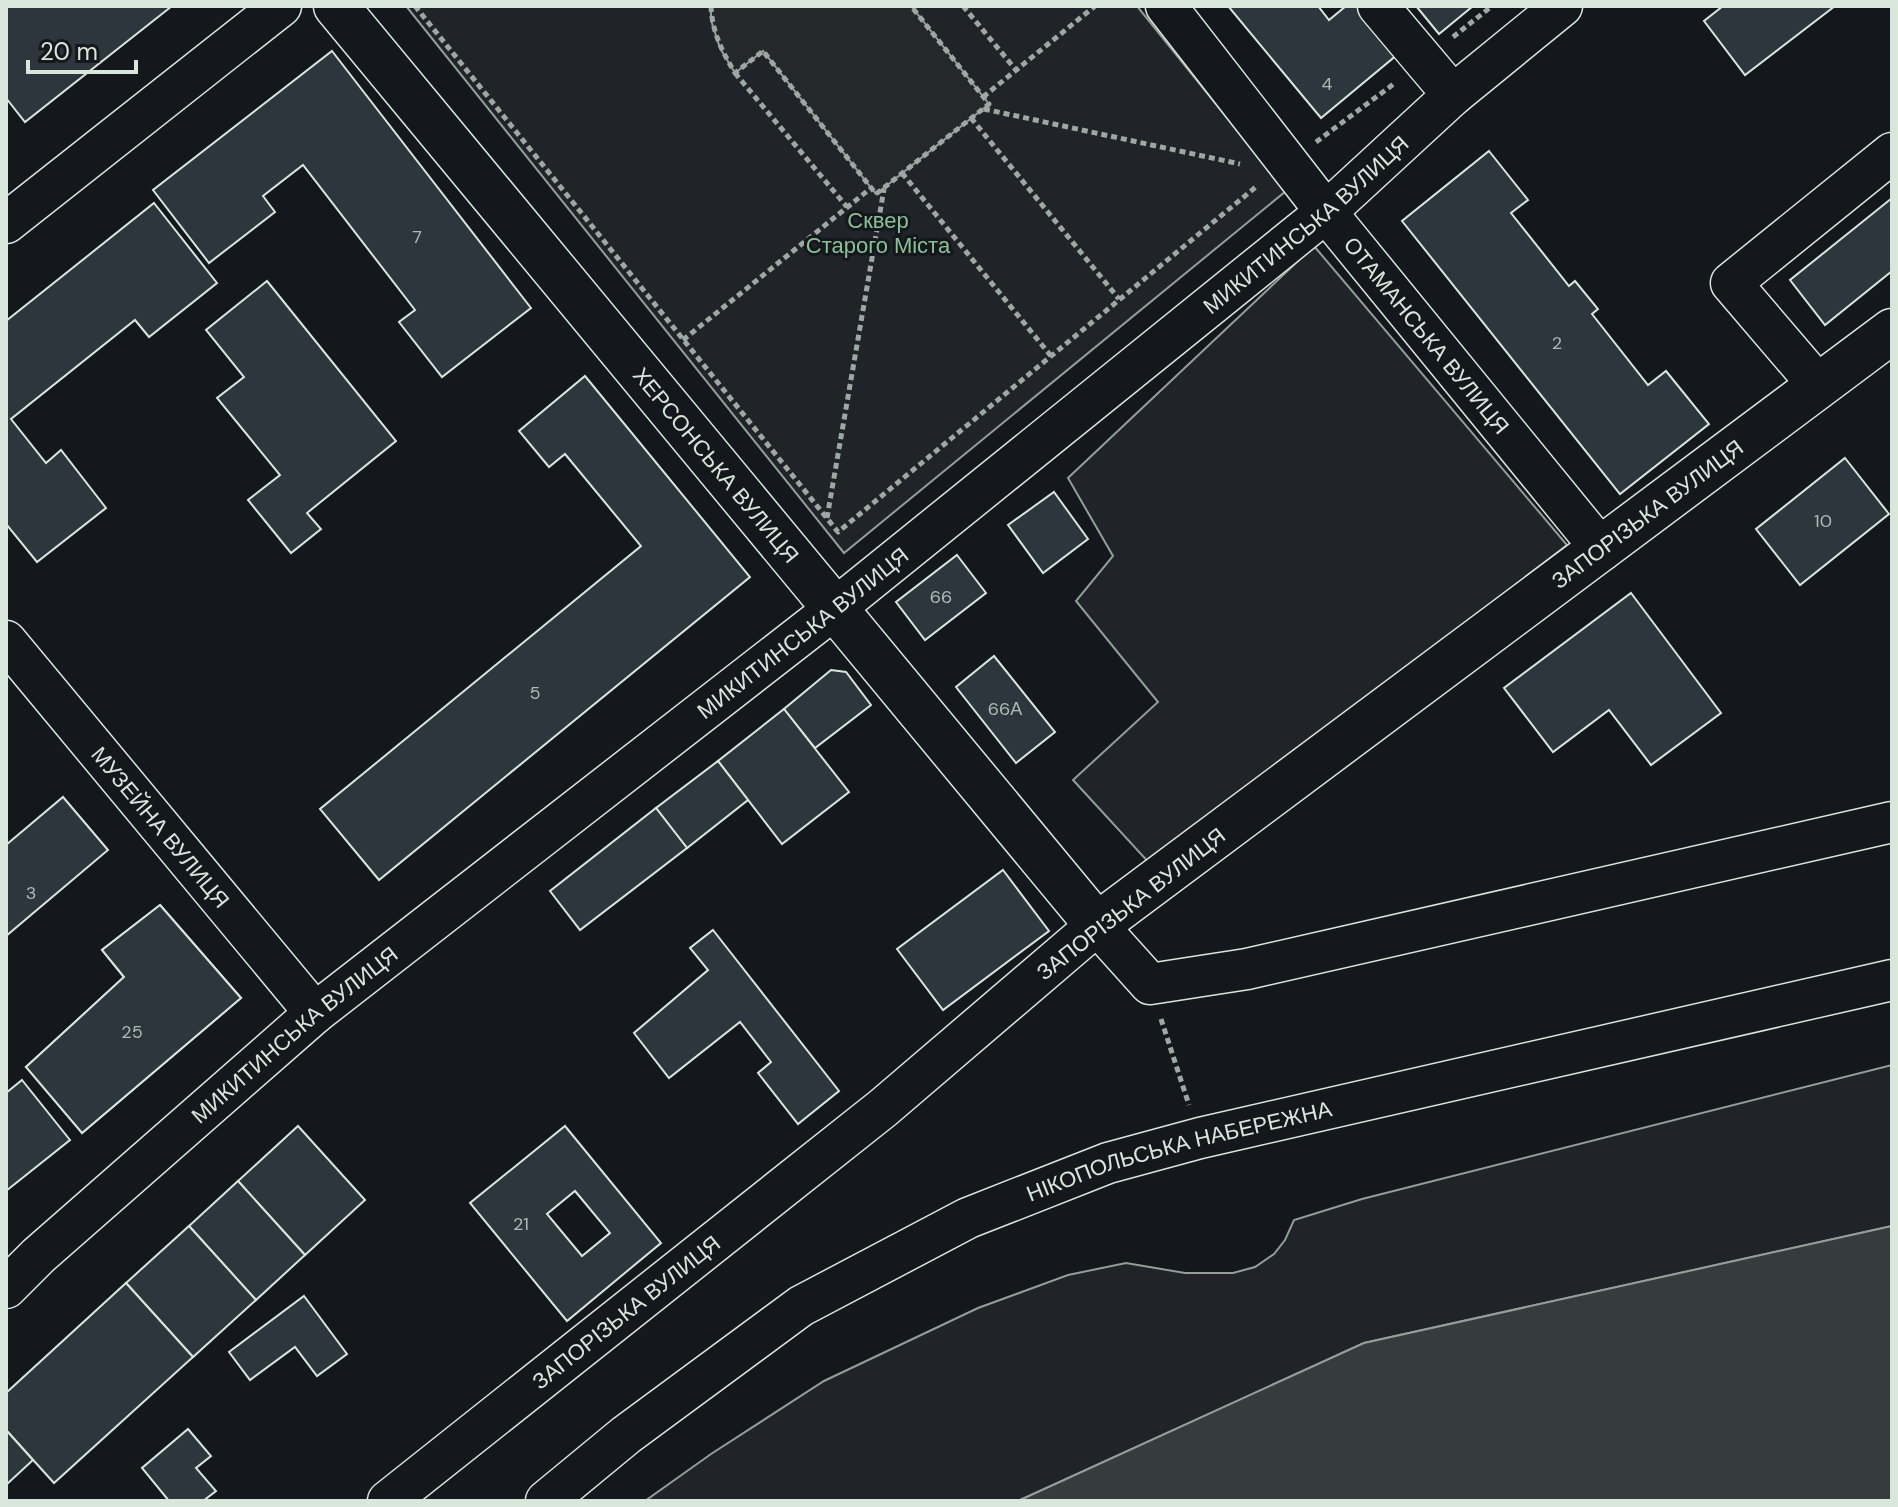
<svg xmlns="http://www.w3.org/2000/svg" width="1898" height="1507" font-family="'DM Sans',sans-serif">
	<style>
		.green { fill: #202428; stroke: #939e99; stroke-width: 2 }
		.parking { fill: #24282b; stroke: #939e99; stroke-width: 2 }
		.water { fill: #363b3e; stroke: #939e99; stroke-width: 2 }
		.building { fill: #2c363c; stroke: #d8e6dc; stroke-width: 2; fill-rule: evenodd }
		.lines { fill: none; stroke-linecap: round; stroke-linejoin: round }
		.minor-casing { stroke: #d8e6dc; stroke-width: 43 }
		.major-casing { stroke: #d8e6dc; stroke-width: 47 }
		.path { stroke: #9da8a2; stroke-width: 5; stroke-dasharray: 6 4; stroke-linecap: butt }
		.minor { stroke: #14181c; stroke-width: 40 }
		.major { stroke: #14181c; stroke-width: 44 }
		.labels { text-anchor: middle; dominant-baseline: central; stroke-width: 6; stroke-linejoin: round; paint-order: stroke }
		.number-label { font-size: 18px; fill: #adbab4 }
		.park-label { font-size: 22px; fill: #8ac095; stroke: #14181c }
		.street-label { font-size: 22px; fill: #d8e6dc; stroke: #14181c }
	</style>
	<rect width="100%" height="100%" fill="#14181c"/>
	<g class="green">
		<path d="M406 6H1137L1286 191 844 553Z"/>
		<path d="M1314 246 1567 545 1151 865 1073 780 1158 702 1076 601 1113 556 1068 478Z"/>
		<path d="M1892 1065V1226L1364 1343 1018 1501H645L711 1454 824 1381 978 1308 1068 1275 1126 1263 1185 1273H1233L1255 1267 1274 1254 1285 1240 1294 1220 1362 1199Z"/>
	</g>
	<path class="parking" d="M711 6H911L989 104 876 194 763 51 735 73 720 48 711 20Z"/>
	<path class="water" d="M1892 1226V1501H1018L1364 1343Z"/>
	<g class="building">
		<path d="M172 6 25 122 6 98 7 6Z"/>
		<path d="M1228 6H1318L1329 20 1346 6H1368L1404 49 1321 118Z"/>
		<path d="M1416 6H1473L1439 34Z"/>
		<path d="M1723 6H1835L1745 75 1704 21Z"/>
		<path d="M332 51 531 308 442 377 399 322 415 310 303 165 263 196 275 212 209 263 153 190Z"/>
		<path d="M1489 151 1528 200 1511 213 1569 286 1575 281 1598 309 1592 314 1648 385 1666 371 1709 424 1620 494 1402 221Z"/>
		<path d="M1892 198V271L1825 325 1790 280Z"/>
		<path d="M154 203 217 283 149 337 135 320 11 419 46 463 61 450 106 508 37 562 6 524V321Z"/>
		<path d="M267 281 396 441 307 513 321 529 291 553 248 500 280 475 217 398 244 377 206 330Z"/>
		<path d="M585 376 750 577 379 880 320 809 641 546 565 454 549 467 519 431Z"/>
		<path d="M1845 458 1889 514 1800 585 1756 529Z"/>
		<path d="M1054 492 1088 539 1043 573 1008 525Z"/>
		<path d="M957 555 986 593 925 640 896 602Z"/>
		<path d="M1631 593 1721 713 1651 765 1609 710 1553 752 1504 688Z"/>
		<path d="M994 656 1055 732 1016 763 956 687Z"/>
		<path d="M831 670 846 672 871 705 815 748 784 709Z"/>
		<path d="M784 709 849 792 782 844 718 761Z"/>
		<path d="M718 761 748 800 687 848 656 808Z"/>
		<path d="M63 797 108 850 6 936V845Z"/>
		<path d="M656 808 687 848 580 930 550 891Z"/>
		<path d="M1003 870 1049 931 943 1010 897 949Z"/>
		<path d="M160 905 241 998 82 1133 64 1094 26 1067 124 977 102 950Z"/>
		<path d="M160 905 241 998 82 1133 26 1067 124 977 102 950Z"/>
		<path d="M713 930 839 1091 798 1124 758 1073 771 1062 740 1022 669 1078 634 1033 708 970 690 948Z"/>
		<path d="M22 1080 70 1140 6 1191V1093Z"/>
		<path d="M298 1126 365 1200 305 1255 238 1181Z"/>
		<path d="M565 1126 661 1243 567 1321 470 1203ZM575 1191 610 1233 582 1256 547 1214Z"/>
		<path d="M238 1181 305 1255 256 1300 189 1226Z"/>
		<path d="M189 1226 256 1300 193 1357 126 1283Z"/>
		<path d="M126 1283 193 1357 54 1483 6 1430V1393Z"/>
		<path d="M304 1296 347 1354 317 1376 295 1347 250 1380 229 1352Z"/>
		<path d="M188 1429 211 1456 196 1468 216 1491 203 1501H169L142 1468Z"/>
		<path d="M6 1430 33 1460 6 1485Z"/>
	</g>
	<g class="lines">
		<g class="minor-casing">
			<g id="minor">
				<path id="s1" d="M1166 6 1326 212 1602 550"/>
				<path d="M1378 6 1453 95"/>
				<path d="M6 223 281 6"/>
				<path d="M1819 386 1731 283 1892 153"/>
				<path id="s2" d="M6 641 315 1013"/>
				<path id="s3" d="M6 1288 38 1256 315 1013 833 610 1326 212 1453 95 1562 6"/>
				<path id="s4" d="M388 1501 883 1108 1097 925 1150 984 1247 969 1892 822"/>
				<path id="s5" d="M546 1501 626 1435 801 1306 968 1218 1108 1163 1200 1138 1892 980"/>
			</g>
		</g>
		<g class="major-casing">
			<g id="major">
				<path id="s6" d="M336 6 1097 925 1892 331"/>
			</g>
		</g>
		<g class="path">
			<path d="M415 6 838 532 1257 186"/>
			<path d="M711 6C712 32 722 51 735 73L763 51 876 194 989 104 911 6"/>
			<path d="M963 6 1016 70"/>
			<path d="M1453 37 1492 6"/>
			<path d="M735 73 847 207"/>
			<path d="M983 97 1095 6"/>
			<path d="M984 109 1240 164"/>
			<path d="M971 118 1119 299"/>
			<path d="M1316 142 1395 83"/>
			<path d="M902 173 1051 356"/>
			<path d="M683 340 871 188"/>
			<path d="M827 518 884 189"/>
			<path d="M1161 1019 1189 1105"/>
		</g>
		<use href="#minor" class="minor"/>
		<use href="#major" class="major"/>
	</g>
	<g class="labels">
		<g class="number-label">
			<text x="1327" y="84">4</text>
			<text x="417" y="237">7</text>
			<text x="1557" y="343">2</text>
			<text x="1823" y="521">10</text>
			<text x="941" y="597">66</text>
			<text x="535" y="693">5</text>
			<text x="1005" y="709">66А</text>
			<text x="31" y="893">3</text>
			<text x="132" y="1032">25</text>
			<text x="521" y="1224">21</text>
		</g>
		<g class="park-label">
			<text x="878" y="220">Сквер<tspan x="878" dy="25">Старого Міста</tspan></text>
		</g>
		<g class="street-label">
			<text stroke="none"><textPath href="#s3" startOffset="1680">МИКИТИНСЬКА ВУЛИЦЯ</textPath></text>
			<text stroke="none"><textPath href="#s1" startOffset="420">ОТАМАНСЬКА ВУЛИЦЯ</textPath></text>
			<text stroke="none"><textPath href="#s6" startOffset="596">ХЕРСОНСЬКА ВУЛИЦЯ</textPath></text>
			<text stroke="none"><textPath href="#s6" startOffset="1880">ЗАПОРІЗЬКА ВУЛИЦЯ</textPath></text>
			<text stroke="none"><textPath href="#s3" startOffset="1032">МИКИТИНСЬКА ВУЛИЦЯ</textPath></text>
			<text stroke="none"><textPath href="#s2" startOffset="242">МУЗЕЙНА ВУЛИЦЯ</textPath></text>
			<text transform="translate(1131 904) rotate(-38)">ЗАПОРІЗЬКА ВУЛИЦЯ</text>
			<text stroke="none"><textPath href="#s3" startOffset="384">МИКИТИНСЬКА ВУЛИЦЯ</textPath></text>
			<text stroke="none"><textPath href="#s5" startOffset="732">НІКОПОЛЬСЬКА НАБЕРЕЖНА</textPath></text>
			<text stroke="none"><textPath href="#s4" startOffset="304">ЗАПОРІЗЬКА ВУЛИЦЯ</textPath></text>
		</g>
	</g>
	<rect width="1898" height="1507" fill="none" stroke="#d8e6dc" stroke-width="16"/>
	<path d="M28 60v12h108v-12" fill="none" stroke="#d8e6dc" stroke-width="4"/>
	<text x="40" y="60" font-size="24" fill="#d8e6dc" stroke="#14181c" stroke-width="6" paint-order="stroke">20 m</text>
</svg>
